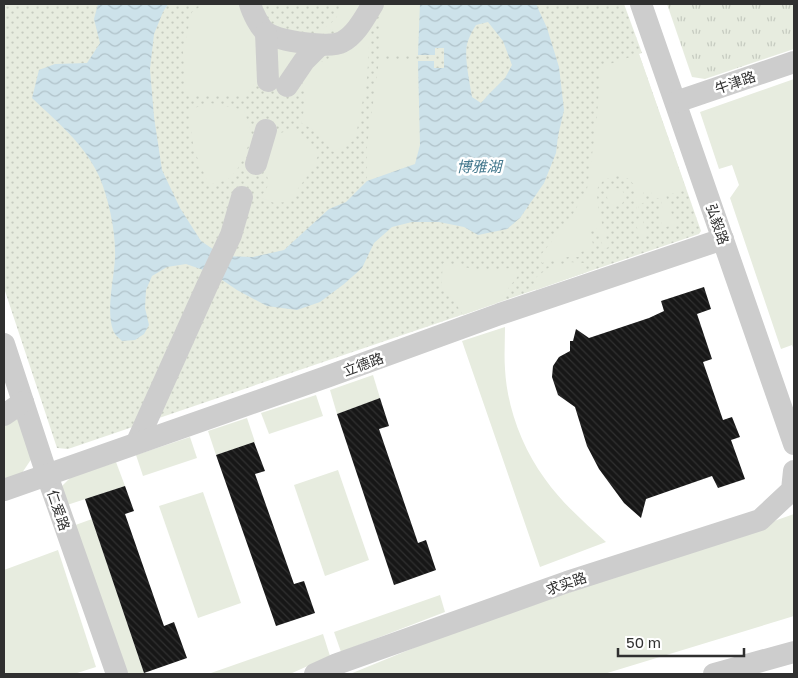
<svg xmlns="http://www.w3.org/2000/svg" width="798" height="678" font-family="'Golos Text','Noto Sans SC',sans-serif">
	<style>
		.grass { fill: url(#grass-tufts) }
		.park { fill: url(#park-dots) }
		.garden { fill: #e7ecdf }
		.water { fill: url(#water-waves); fill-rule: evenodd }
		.building { fill: url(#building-back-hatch) }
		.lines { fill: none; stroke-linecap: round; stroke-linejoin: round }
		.minor { stroke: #cdcdcd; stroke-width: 22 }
		.labels { text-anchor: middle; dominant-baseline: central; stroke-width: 5; stroke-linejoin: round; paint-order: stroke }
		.street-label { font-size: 14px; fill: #303030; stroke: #fff }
		.water-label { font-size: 15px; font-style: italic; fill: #43788d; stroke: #fff }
	</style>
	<defs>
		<pattern id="grass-tufts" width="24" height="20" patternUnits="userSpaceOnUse" patternTransform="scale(1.25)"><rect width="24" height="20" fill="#e7ecdf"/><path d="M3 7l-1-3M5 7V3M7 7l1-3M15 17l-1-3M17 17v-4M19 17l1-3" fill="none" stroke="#c6cbc0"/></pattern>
		<pattern id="park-dots" width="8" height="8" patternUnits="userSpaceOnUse" patternTransform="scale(1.25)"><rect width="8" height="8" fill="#e7ecdf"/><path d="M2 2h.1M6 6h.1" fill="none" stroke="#c6cbc0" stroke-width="1.8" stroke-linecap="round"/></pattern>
		<pattern id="water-waves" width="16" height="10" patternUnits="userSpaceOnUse" patternTransform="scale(1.25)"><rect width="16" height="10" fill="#cde2ea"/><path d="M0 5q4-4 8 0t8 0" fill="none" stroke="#b0c2c9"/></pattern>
		<pattern id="building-back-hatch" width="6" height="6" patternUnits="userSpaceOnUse" patternTransform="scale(1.25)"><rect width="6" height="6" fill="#171717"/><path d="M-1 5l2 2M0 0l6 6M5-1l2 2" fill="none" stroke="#303030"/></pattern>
	</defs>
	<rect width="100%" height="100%" fill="#fff"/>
	<path class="grass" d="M667 4H794V49L705 79 692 77Z"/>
	<path class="park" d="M4 4H624L642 53 639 54 701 231 699 234 68 449 57 448 4 288Z"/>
	<g class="garden">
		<path d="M204 4H243L262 46 265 71 246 94H186L183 51 192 12Z"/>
		<path d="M344 4H364L355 22 348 21 336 34 332 29 317 37 315 32C332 25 336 20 344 4Z"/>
		<path d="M378 4H420L418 55H380L379 13Z"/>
		<path d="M370 31 367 79 355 140 333 152 316 131 301 123 306 101 302 81 310 67 332 57Z"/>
		<path d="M275 42 298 51 282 84 272 81Z"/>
		<path d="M639 54 686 189 666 196 675 224 663 228 657 210 663 208 660 198 654 199 650 190 643 193 646 202 638 205 647 234 640 236 634 220 640 218 635 204 637 191 634 185 629 179 620 176H613L603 181 598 187 597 195 599 213 609 247 604 249 596 228 589 231 594 247 581 252 583 257H568L542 263 539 257 570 219 587 189 596 127 601 67Z"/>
		<path d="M379 61H418L420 145 415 164 367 181V146Z"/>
		<path d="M794 79V350L792 345 781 349 730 198 739 185 732 165 719 169 700 112Z"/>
		<path d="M210 103 244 110 252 135C247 149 241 170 228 179 222 182 214 183 209 185L194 150 188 110Z"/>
		<path d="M292 129 319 154 309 174 288 202 274 203 259 197C270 189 271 178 262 167L275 135Z"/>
		<circle cx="616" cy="197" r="9"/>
		<path d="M569 262 585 263 587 272 536 290 534 279 548 268Z"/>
		<path d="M443 263 479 270 516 268 518 276 497 303 463 315 453 299 441 288Z"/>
		<path d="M505 327C505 341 504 355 505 369 507 407 522 448 545 479 562 503 585 523 606 542L540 567 462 341Z"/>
		<path d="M373 375 380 398 337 414 330 390Z"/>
		<path d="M316 395 323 416 269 434 261 413Z"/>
		<path d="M18 416 32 458 22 473 4 479V424Z"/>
		<path d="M247 418 255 442 216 455 208 431Z"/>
		<path d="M190 437 197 458 143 476 136 455Z"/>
		<path d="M116 462 125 486 64 506 58 490 71 477Z"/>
		<path d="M338 470 369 560 325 576 294 485Z"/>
		<path d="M203 492 241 603 198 618 159 506Z"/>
		<path d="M794 514V616L604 674H350L433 640Z"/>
		<path d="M92 519 144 673 141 674H121L70 527Z"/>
		<path d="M58 550 96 667 74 674H4V570Z"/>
		<path d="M440 595 445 612 341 652 334 632Z"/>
		<path d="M323 634 330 656 290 674H212L211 673Z"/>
	</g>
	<path class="water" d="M98 4H168L163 12 154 34 150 69 154 117 162 170 180 208 201 241 223 256 253 257 284 250 329 209 346 202 367 181 415 164 420 145 418 61H434V68H444V48H435V55H418L420 4H536L547 28 559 67 564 110 558 136 556 153 544 183 520 218 507 229 478 235 464 227 439 222H412L392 227 374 243 362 268 344 284 320 302 297 310 267 306 237 290 212 273 186 264 167 267 152 276 146 290 145 308 149 325 144 334 135 340 122 341C119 338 114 334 113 330 106 310 114 279 115 258 116 233 109 199 99 176 83 142 58 123 32 98L39 70 55 64 87 63 100 43 94 19ZM488 22 503 41 512 65 505 78 488 95 481 103 472 97C470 83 464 58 467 44 469 37 472 31 476 25Z"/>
	<g class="building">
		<path d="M704 287 711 309 697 314 712 359 703 362 723 420 732 417 740 437 731 440 745 479 718 488 712 476 646 499 641 518 624 503 599 469 587 446 575 407 558 395 552 377 553 366 559 357 570 351V341H573L576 329 589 338 649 318 664 311 661 301Z"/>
		<path d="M380 398 389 426 379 429 418 543 426 540 436 570 394 585 337 414Z"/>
		<path d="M254 442 265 471 255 474 294 584 304 581 315 613 276 626 216 455Z"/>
		<path d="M125 486 134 511 125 514 164 626 174 622 187 658 144 673 85 499Z"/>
	</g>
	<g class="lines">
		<g class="minor">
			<path d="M250 4C252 11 260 29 267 33 280 41 329 49 342 42 356 35 365 17 373 4"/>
			<path d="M641 4 794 444"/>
			<path d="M266 33 268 81"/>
			<path d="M287 86 304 61 320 45"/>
			<path d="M676 102 794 62"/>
			<path d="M256 164 266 130"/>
			<path d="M4 344 47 475 117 674"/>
			<path d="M4 415 23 402"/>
			<path d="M137 442 207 286 231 235 242 197"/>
			<path d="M4 490 329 376 500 314 723 239"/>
			<path d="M315 674 337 664 567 582 760 520 792 490 794 471"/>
			<path d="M714 674 794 652"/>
		</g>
	</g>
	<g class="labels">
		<g class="street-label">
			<text transform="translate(735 82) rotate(-19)">牛津路</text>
			<text transform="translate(718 224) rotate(71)">弘毅路</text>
			<text transform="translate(363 364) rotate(-20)">立德路</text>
			<text transform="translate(59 510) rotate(71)">仁爱路</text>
			<text transform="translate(566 583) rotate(-19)">求实路</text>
		</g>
		<g class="water-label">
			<text x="479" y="166">博雅湖</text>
		</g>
	</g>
	<rect width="798" height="678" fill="none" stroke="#303030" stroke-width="10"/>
	<path d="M618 648v8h126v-8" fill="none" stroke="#303030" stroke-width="2.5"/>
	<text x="626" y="648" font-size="15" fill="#303030" stroke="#ffffff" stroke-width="4" paint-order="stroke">50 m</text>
</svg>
